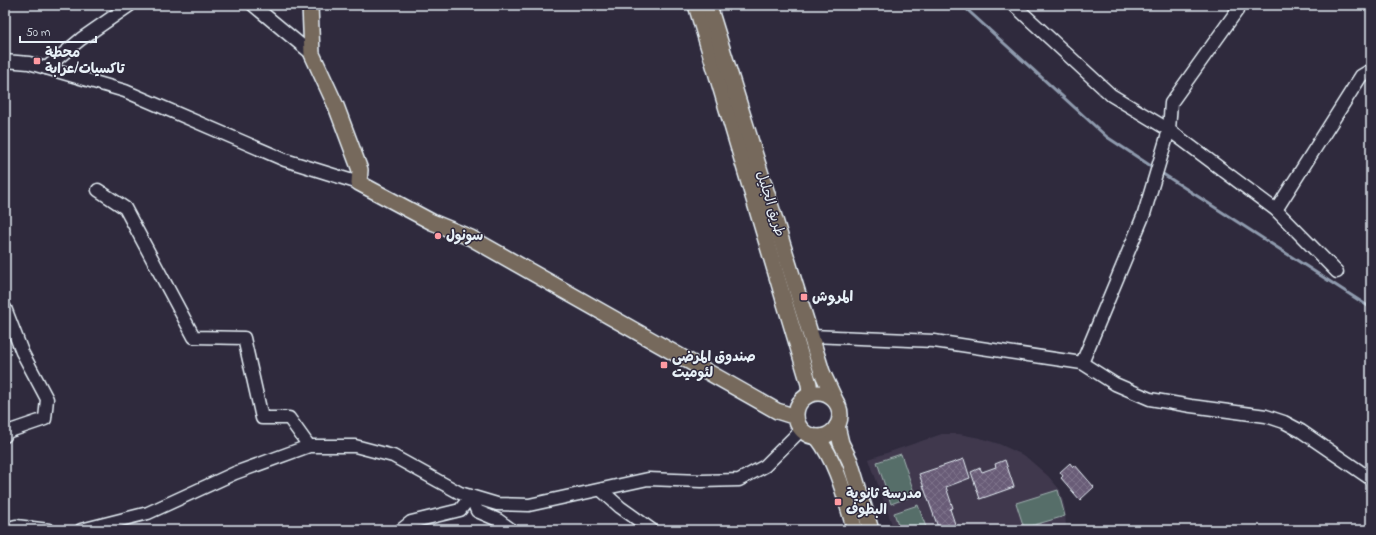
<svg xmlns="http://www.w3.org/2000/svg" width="1376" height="535" font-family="'Indie Flower','Playpen Sans Arabic',sans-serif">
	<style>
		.built { fill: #40394e }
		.green { fill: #576e69; stroke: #a0b0b0 }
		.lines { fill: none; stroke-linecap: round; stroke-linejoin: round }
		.stream { stroke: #8f9bae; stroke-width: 3 }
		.building { fill: url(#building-cross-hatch); stroke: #e8f1f8 }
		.minor-casing { stroke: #e8f1f8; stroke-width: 15 }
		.major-casing { stroke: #e8f1f8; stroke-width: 18 }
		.minor { stroke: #2f2a3d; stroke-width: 12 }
		.major { stroke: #76695c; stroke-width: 15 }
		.poi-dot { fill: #ff9aa2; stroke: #2f2a3d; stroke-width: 1.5 }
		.labels { text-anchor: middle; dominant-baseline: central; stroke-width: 3; stroke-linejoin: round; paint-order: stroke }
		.poi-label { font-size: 14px; font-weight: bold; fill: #e8f1f8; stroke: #2f2a3d; text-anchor: start }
		.street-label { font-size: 14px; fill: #e8f1f8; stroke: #2f2a3d }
	</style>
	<defs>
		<pattern id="building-cross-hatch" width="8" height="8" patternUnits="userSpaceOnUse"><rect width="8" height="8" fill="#695b77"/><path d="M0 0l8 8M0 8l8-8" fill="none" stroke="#7e738b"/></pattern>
	</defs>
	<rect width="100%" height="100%" fill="#2f2a3d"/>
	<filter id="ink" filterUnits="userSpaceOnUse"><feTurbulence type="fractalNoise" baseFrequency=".025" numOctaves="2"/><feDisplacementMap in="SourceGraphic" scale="8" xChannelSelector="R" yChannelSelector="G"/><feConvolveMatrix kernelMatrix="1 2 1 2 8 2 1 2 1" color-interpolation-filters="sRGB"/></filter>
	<g filter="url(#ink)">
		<path class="built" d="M942 434H959L980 438 999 444 1025 456 1048 476 1060 490 1065 509 1066 530H894L869 459Z"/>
		<g class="green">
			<path d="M901 454 915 495 891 504 877 462Z"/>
			<path d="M1058 490 1065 516 1024 528 1016 503Z"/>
			<path d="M918 505 927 530H900L894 513Z"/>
		</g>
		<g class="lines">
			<g class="stream">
				<path d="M962 5 1107 137 1154 168"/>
				<path d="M1160 172 1371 308"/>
			</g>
		</g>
		<g class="building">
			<path d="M964 459 970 478 946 487 953 508 950 509 957 530H939L919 474Z"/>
			<path d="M1005 460 1014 487 980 499 971 472 980 468 982 472 996 467 995 464Z"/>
			<path d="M1070 463 1073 467 1075 465 1094 487 1080 500 1061 478 1063 476 1060 472Z"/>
		</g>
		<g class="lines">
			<g class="minor-casing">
				<g id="minor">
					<path d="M253 5 312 54"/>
					<path d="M1014 5 1111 95 1169 130 1276 210 1337 272"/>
					<path d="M5 61 29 63 125 91 285 160 359 183"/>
					<path d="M46 68 81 39 130 5"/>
					<path d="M98 190 125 208 194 337 244 338 262 418H289L309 446"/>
					<path d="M1276 210 1361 76 1371 70"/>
					<path d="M5 308 22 352 47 399 45 419 7 432 5 436"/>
					<path d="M811 336 934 341 1082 363 1144 214 1169 130 1171 103 1241 5"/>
					<path d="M1082 363 1115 384 1150 399 1191 406 1266 416 1284 422 1301 431 1371 479"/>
					<path d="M601 490 620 507 652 530"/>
					<path d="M5 529 16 526 49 530"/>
					<path d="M81 530 148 513 235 473 309 446H355L393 456 460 493 497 504 529 505 648 479 701 481 739 480 765 466 801 430"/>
					<path d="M401 530 411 522 460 510 471 496 477 511 498 520 512 530"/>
				</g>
			</g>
			<g class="major-casing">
				<g id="major">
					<path d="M310 5 312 54 336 106 360 170 359 183 432 222 471 238 777 411 796 417"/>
					<path d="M696 5 809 384 810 394"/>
					<path d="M710 5 712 16 822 372 836 402"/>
					<circle cx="818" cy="415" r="22"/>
					<path d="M837 426 841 443 850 461 871 530"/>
					<path d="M817 437C838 464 845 498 855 530"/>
				</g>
			</g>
			<use href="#minor" class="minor"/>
			<use href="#major" class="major"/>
		</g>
	</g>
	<g class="poi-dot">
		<rect x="33" y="57" width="8" height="8" rx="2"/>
		<circle cx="438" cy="236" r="4"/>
		<rect x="800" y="293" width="8" height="8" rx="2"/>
		<rect x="660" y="361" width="8" height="8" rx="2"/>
		<rect x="834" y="498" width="8" height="8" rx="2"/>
	</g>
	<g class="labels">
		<g class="poi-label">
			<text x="45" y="53">محطة<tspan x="45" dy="16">تاكسيات/عرابة</tspan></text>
			<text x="446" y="236">سونول</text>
			<text x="812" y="297">المروش</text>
			<text x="672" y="357">صندوق المرضى<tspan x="672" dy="16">لئوميت</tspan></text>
			<text x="846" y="494">مدرسة ثانوية<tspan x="846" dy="16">البطوف</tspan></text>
		</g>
		<g class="street-label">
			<text transform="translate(770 204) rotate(73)">طريق الجليل</text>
		</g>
	</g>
	<rect width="1376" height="535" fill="none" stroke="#2f2a3d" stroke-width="20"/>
	<rect x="10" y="10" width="1356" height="515" fill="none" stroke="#e8f1f8" stroke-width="1.5" filter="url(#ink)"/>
	<path d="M20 36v6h76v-6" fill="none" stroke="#e8f1f8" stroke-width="2"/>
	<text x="26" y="36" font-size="12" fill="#e8f1f8" stroke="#2f2a3d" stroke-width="3" paint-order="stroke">50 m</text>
</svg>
